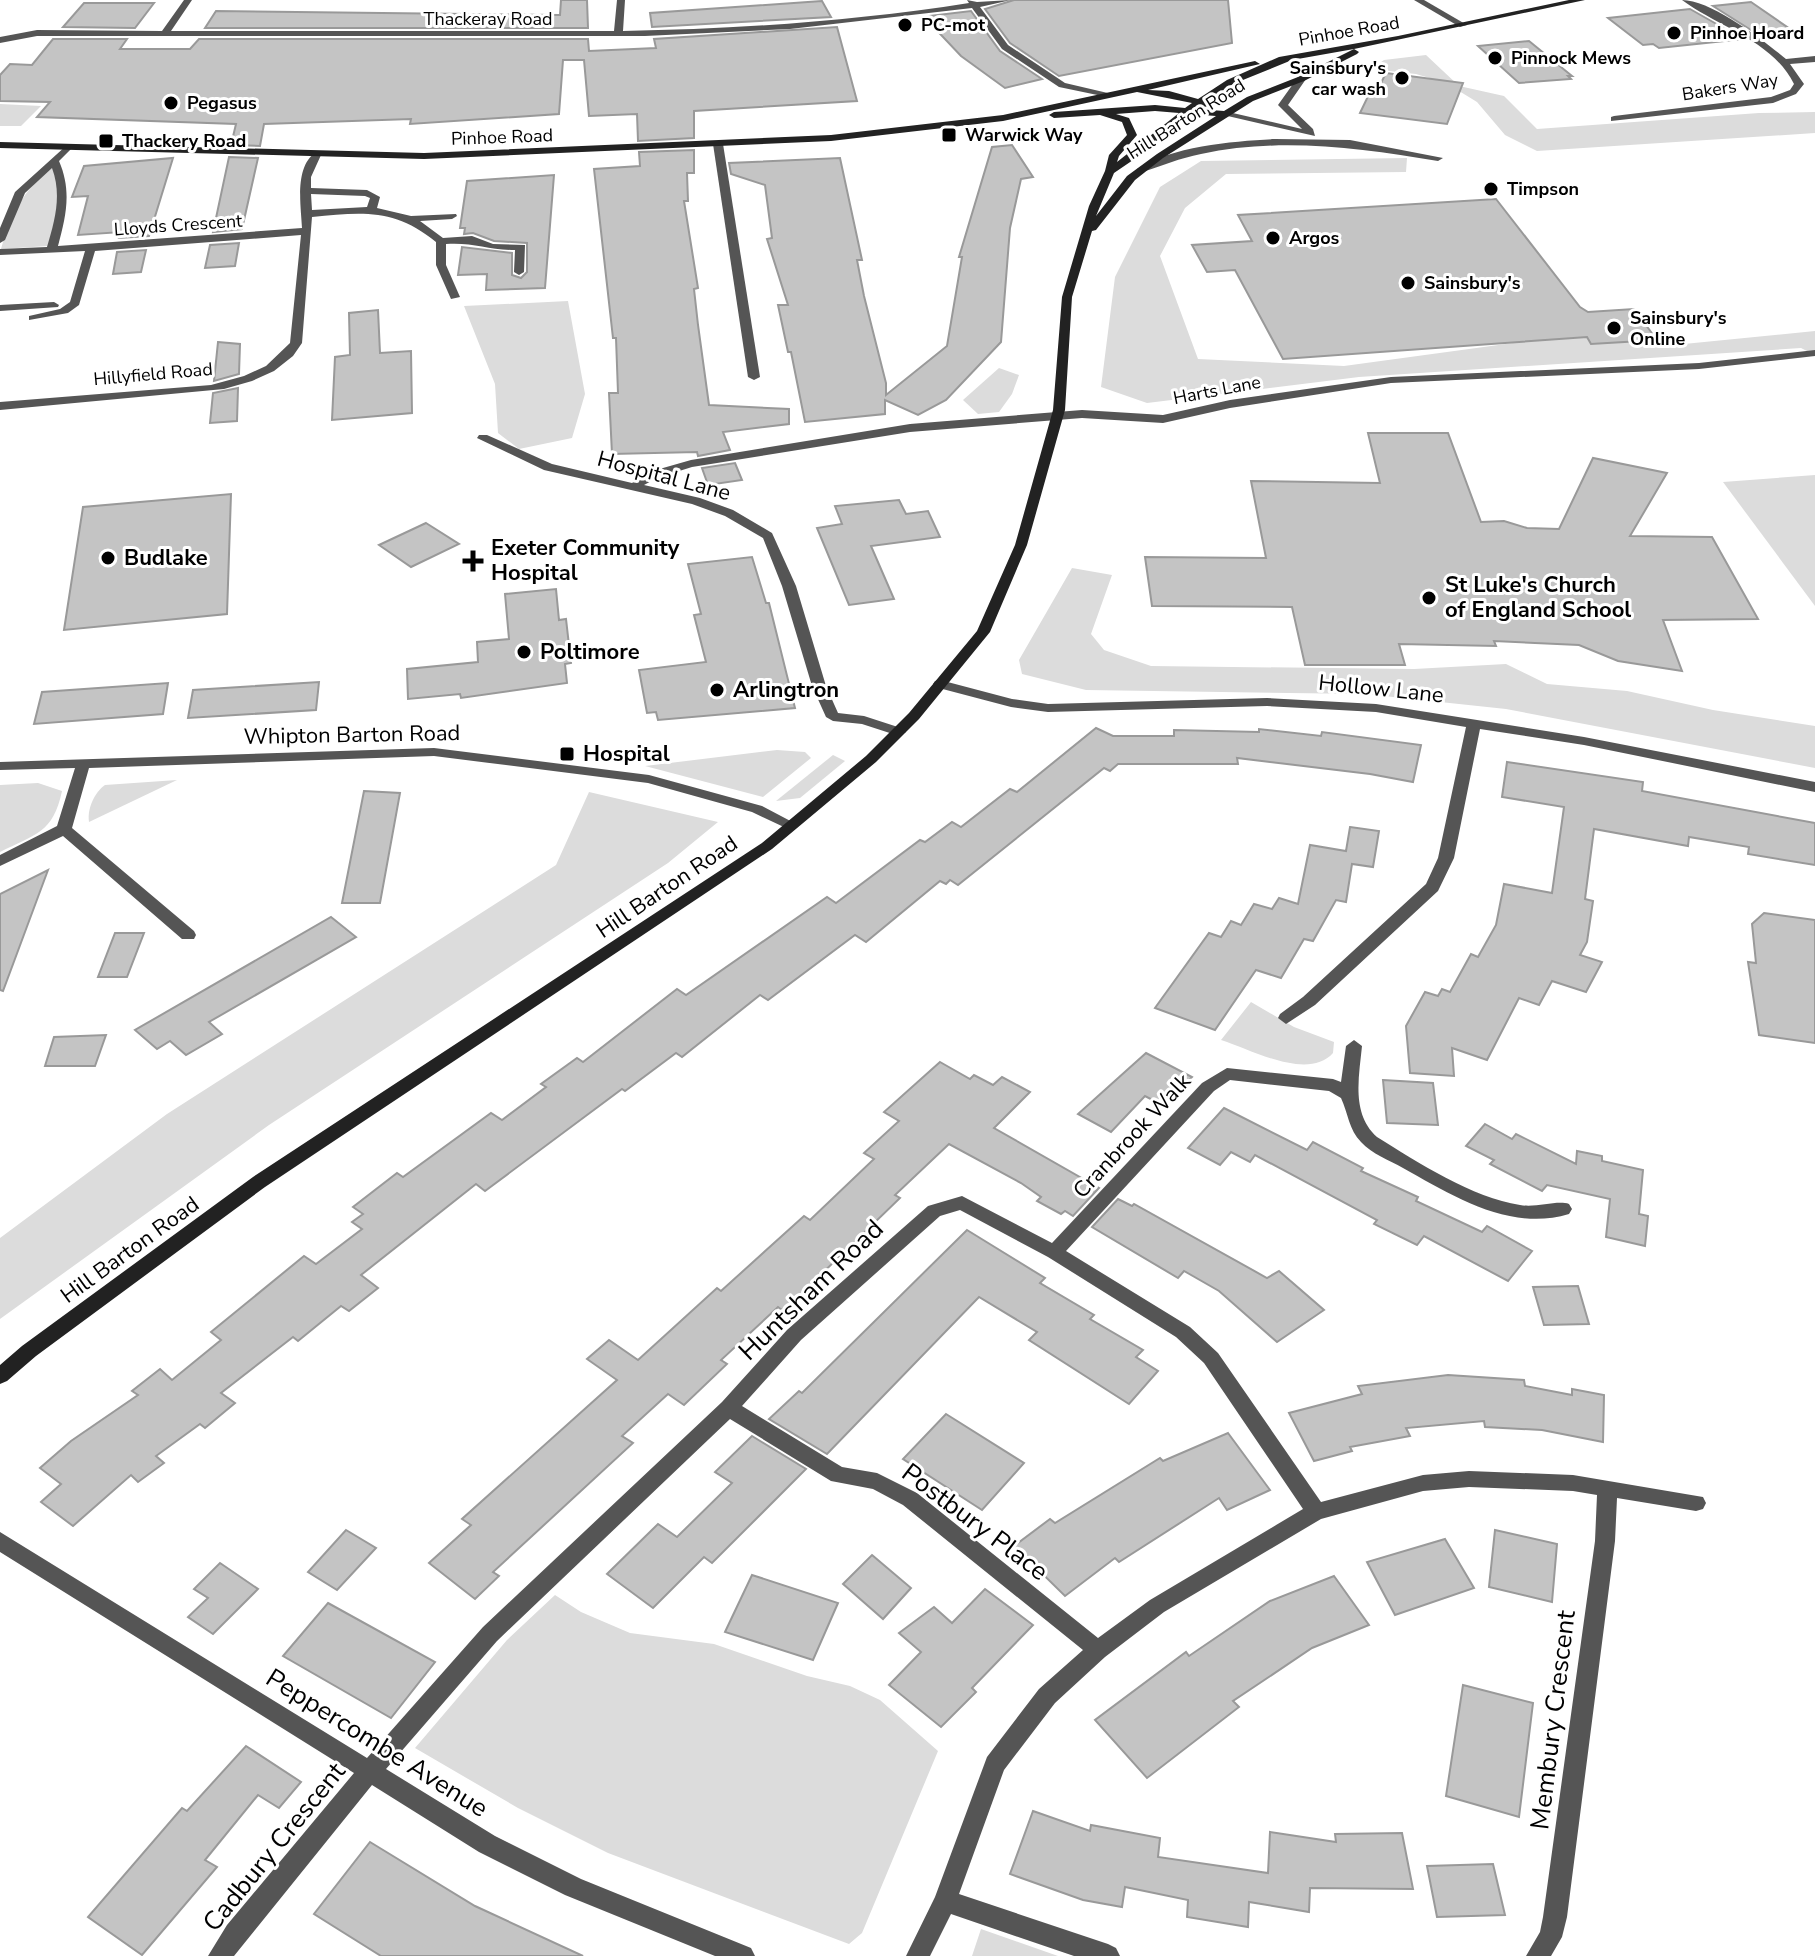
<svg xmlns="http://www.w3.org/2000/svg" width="1815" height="1956" font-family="'Nunito Sans',sans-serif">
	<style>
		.green { fill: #dcdcdc }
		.building { fill: #c4c4c4; stroke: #999; stroke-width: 2 }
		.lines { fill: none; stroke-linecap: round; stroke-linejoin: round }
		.street { fill: #555; fill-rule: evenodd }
		.secondary { fill: #222; fill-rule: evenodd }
		.poi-dot { fill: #000; stroke: #fff; stroke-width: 3 }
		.labels { text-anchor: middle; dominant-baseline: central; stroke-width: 6; stroke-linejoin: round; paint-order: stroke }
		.far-street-label { font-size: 18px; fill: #000; stroke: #fff }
		.far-poi-label { font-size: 18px; font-weight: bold; fill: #000; stroke: #fff; text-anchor: start }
		.street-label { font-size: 22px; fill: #000; stroke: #fff }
		.poi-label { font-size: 22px; font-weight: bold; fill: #000; stroke: #fff; text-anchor: start }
		.near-street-label { font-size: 26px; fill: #000; stroke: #fff }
	</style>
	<rect width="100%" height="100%" fill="#fff"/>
	<g class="green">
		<path d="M1426 55 1459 86 1504 96 1537 129 1759 113 1815 112V133L1537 151 1505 135 1477 102 1446 83 1416 74 1371 69 1384 60Z"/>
		<path d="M0 104 41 106 21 126H0Z"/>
		<path d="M1407 158 1406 172 1226 174 1185 208 1160 256 1198 359 1344 366 1564 336 1684 344 1815 331V355L1801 348 1359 377 1147 403 1101 387 1115 277 1160 187 1201 161Z"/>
		<path d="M52 166C64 194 56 218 48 246L1 249C12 210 23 193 52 166Z"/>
		<path d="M568 301 585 394 572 438 519 449 498 433 495 384 464 306Z"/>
		<path d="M999 368 1019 375 1012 394 999 412 978 414 963 400Z"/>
		<path d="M1815 475V606L1723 482Z"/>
		<path d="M1072 568 1112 575 1091 634 1104 650 1151 666 1414 669 1506 664 1547 684 1627 691 1713 710 1815 726V768L1506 709 1365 694 1086 690 1022 674 1019 660Z"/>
		<path d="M777 750 805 752 811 758 763 797 645 766Z"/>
		<path d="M833 755 845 761 800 798 776 801Z"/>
		<path d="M177 780 89 822C87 809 94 793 105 785Z"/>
		<path d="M38 783 62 791C53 833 36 834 0 852V785Z"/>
		<path d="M589 792 718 822 668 863 269 1125 0 1319V1238L167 1114 556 865Z"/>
		<path d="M1251 1002 1294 1027 1334 1042 1333 1053C1308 1081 1252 1050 1221 1040Z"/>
		<path d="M555 1595 581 1612 630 1633 714 1644 807 1676 850 1686 880 1700 938 1751 862 1933 849 1944 608 1853 518 1808 415 1748 507 1640Z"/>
		<path d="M981 1929 1058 1956H972Z"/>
	</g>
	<g class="building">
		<path d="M561 0H587L588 28H205L216 11 560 15Z"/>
		<path d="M1014 0H1228L1232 43 1059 76 1010 43 985 9Z"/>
		<path d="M822 1 831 17 652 27 650 13Z"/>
		<path d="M1751 2 1790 29 1784 30 1790 34 1762 37 1713 6Z"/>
		<path d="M84 3H154L135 28 63 27Z"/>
		<path d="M1690 9 1743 39 1659 48 1653 44 1643 45 1608 18Z"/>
		<path d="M971 11 1000 51 1042 79 1005 88 961 56 926 19H931L929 16Z"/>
		<path d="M837 27 857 101 694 111V138L638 141 637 114 589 116 584 60H563L559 114 410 124 411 119 264 124 260 146 231 145 236 124 37 117 50 102 0 101V75L10 64 32 65 53 39H127L120 49H190L199 39H588L589 51 656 48 654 39Z"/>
		<path d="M1529 41 1572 76H1568L1571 79 1519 83 1478 46Z"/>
		<path d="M1386 73 1463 83 1447 124 1360 113 1372 88 1378 89Z"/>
		<path d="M1012 145 1033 177 1021 179 1010 228 1001 342 946 400 918 415 885 400V414L805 422 791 352H788L778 305H788L767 239 772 238 765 185 731 174 729 163 840 158 862 260H857L864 296 886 383V395L947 346 962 257H959L992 147Z"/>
		<path d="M694 150V173H687L688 201H684L698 288 694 289 698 325 709 405 789 409V424L723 432 730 450 698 456 697 452 612 454 609 393H618L616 338H613L594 169 640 166 639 152Z"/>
		<path d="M229 157 258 158 242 229 213 232Z"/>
		<path d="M173 158 149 236 119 238 121 232 78 235 88 196 72 197 84 166Z"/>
		<path d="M554 175 545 288 486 290 487 274 458 275 462 247 512 253V275L521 278 527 272V243L494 241 473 233 464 234 465 228H460L467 181Z"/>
		<path d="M1496 199 1580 307 1588 312 1634 309 1657 340 1591 344 1587 337 1283 359 1235 270 1207 272 1192 245 1252 241 1238 215Z"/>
		<path d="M239 243 235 266 205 268 210 245Z"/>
		<path d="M146 250 141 272 113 274 117 252Z"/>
		<path d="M378 310 380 353 411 351 412 413 332 420 335 357 350 355 349 313Z"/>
		<path d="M218 342 240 344 239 374 214 381Z"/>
		<path d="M238 388 237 421 210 423 213 393Z"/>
		<path d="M1368 433H1448L1481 522 1504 521 1527 528 1559 529 1593 458 1667 473 1630 536 1712 537 1758 619 1663 620 1682 671 1618 661 1579 645 1494 641 1496 646 1399 644 1405 665H1305L1292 607 1152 606 1145 557 1266 558 1251 481 1380 483Z"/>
		<path d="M735 463 742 480 708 485 702 468Z"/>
		<path d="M231 494 227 614 64 630 83 507Z"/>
		<path d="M899 500 906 514 928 511 940 537 871 546 894 599 849 605 817 528 842 524 835 506Z"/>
		<path d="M426 523 459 544 411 567 379 545Z"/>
		<path d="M752 557 766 603H769L795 708 658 720 656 712 647 713 639 670 706 662 694 615 701 614 688 564Z"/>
		<path d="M556 589 559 620 566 619 571 663 565 664 567 683 461 698 460 694 408 699 407 669 478 662 477 642 509 639 505 594Z"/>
		<path d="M319 682 316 710 188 718 193 690Z"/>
		<path d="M168 683 163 714 34 724 42 692Z"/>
		<path d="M1096 728 1113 736H1174V730L1259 732V729L1321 736 1322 732 1421 745 1413 782 1370 774 1237 758 1238 764H1118L1110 771 1104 768 958 885 950 880 946 884 940 881 866 942 855 935 768 1000 760 995 682 1057 676 1053 625 1091 622 1089 485 1191 476 1184 361 1275 378 1288 349 1311 341 1306 298 1341 293 1337 221 1393 235 1403 205 1428 200 1424 156 1456 164 1463 138 1482 131 1475 73 1526 41 1502 61 1484 40 1468 71 1441 138 1395 132 1391 160 1369 172 1380 221 1340 211 1332 304 1256 316 1264 362 1229 352 1222 363 1214 353 1207 397 1173 403 1177 491 1113 502 1120 546 1087 541 1084 577 1058 583 1062 677 989 686 995 827 897 836 903 920 840 925 842 952 822 961 827 1010 789 1017 792Z"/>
		<path d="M1507 762 1643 782 1642 791 1815 823V865L1748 854 1749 847 1689 837 1688 846 1594 829 1585 899 1593 901 1587 942 1580 955 1602 962 1586 992 1552 981 1539 1005 1519 998 1487 1060 1452 1048 1454 1076 1410 1073 1406 1026 1425 992 1438 996 1442 989 1450 992 1471 954 1478 957 1496 925 1504 884 1552 893 1564 807 1502 797Z"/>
		<path d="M364 791 400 793 380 903H342Z"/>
		<path d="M1350 827 1379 831 1373 867 1352 864 1346 902 1336 900 1313 941 1304 939 1281 978 1256 970 1215 1030 1155 1008 1209 933 1221 937 1231 921 1241 925 1254 904 1272 909 1279 898 1298 904 1310 845 1346 851Z"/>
		<path d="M48 870 3 991 0 990V894Z"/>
		<path d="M1764 913 1815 920V1043L1759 1035 1748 962 1756 963 1752 924Z"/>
		<path d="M331 917 356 937 209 1022 222 1034 186 1055 170 1041 157 1049 135 1030Z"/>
		<path d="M115 933H144L127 977H98Z"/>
		<path d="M106 1035 95 1066H45L54 1037Z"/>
		<path d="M1146 1053 1192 1077 1164 1106 1145 1096 1111 1132 1078 1114Z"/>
		<path d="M940 1062 970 1079 974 1075 993 1085 1002 1077 1030 1092 994 1128 1099 1188 1073 1216 1065 1211 1061 1214 1037 1201 1041 1197 1021 1183 949 1144 895 1195 900 1198 808 1287 811 1289 786 1313 778 1307 721 1360 727 1364 684 1405 668 1394 622 1436 633 1443 493 1572 499 1576 475 1599 429 1563 471 1525 462 1519 617 1380 587 1359 609 1340 638 1360 717 1288 721 1291 804 1216 810 1220 874 1159 864 1153 899 1121 884 1112Z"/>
		<path d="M1383 1080 1433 1083 1438 1125 1387 1123Z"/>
		<path d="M1224 1108 1307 1150 1313 1142 1363 1168 1361 1171 1418 1197 1416 1201 1482 1232 1487 1226 1532 1251 1508 1281 1424 1236 1417 1245 1374 1224 1377 1220 1255 1155 1250 1162 1231 1152 1220 1165 1188 1148Z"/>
		<path d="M1485 1124 1512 1139 1516 1134 1576 1164 1577 1151 1602 1156V1161L1643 1170 1639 1214 1648 1216 1645 1246 1606 1237 1610 1199 1547 1185 1542 1191 1490 1164 1494 1160 1466 1146Z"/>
		<path d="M1118 1199 1132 1206 1134 1204 1267 1278 1279 1271 1324 1310 1277 1342 1219 1291 1184 1271 1178 1278 1092 1227Z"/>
		<path d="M967 1230 1045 1278 1040 1283 1094 1315 1090 1319 1143 1350 1136 1357 1158 1371 1129 1404 1029 1340 1037 1332 979 1297 827 1454 769 1419 799 1391 802 1393Z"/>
		<path d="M1578 1286 1589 1324 1544 1325 1533 1287Z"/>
		<path d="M1448 1375 1524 1380 1525 1386 1572 1395V1389L1604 1395 1603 1442 1542 1430 1485 1427 1484 1421 1406 1428 1410 1436 1350 1447 1352 1451 1314 1461 1289 1413 1362 1394 1358 1386Z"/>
		<path d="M946 1414 1024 1463 982 1510 903 1459Z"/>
		<path d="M1228 1433 1270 1490 1227 1510 1219 1498 1119 1562 1115 1558 1065 1596 1014 1546 1050 1519 1055 1523 1160 1458 1163 1461Z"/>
		<path d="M752 1436 806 1469 712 1563 704 1557 653 1608 607 1574 658 1524 677 1537 732 1483 715 1472Z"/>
		<path d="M346 1530 376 1548 337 1590 308 1572Z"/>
		<path d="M1495 1530 1557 1544 1552 1602 1489 1587Z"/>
		<path d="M1445 1539 1474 1588 1395 1615 1367 1562Z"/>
		<path d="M872 1555 911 1588 883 1619 843 1584Z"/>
		<path d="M220 1563 258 1589 213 1634 188 1617 208 1598 194 1589Z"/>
		<path d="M752 1575 838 1603 813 1660 725 1632Z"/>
		<path d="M1334 1576 1369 1625 1312 1648 1233 1701 1239 1707 1147 1778 1095 1720 1186 1652 1189 1656 1270 1601Z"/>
		<path d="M985 1589 1033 1625 972 1688 976 1692 941 1727 889 1685 921 1652 899 1633 934 1607 952 1623Z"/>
		<path d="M328 1603 435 1662 391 1718 283 1656Z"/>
		<path d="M1463 1685 1533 1703 1519 1817 1446 1796Z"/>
		<path d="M246 1746 301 1782 279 1808 258 1795 205 1860 217 1867 142 1955 88 1917 182 1808 187 1811Z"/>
		<path d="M1033 1811 1090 1831 1091 1825 1160 1838 1158 1857 1268 1873 1270 1832 1336 1842 1335 1834 1402 1833 1413 1889 1310 1888 1309 1912 1249 1902 1248 1927 1187 1917 1188 1900 1125 1887 1122 1907 1083 1900 1010 1874Z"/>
		<path d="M370 1842 475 1906 583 1956H381L314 1914Z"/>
		<path d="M1493 1864 1505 1915 1437 1917 1427 1866Z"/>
	</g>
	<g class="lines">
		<g class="street">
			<path d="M184 0H192L171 31H614L617 0H625L623 31C739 29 855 21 969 3L967 0 977 2 1011 0 980 7 1008 45 1065 83 1112 94 1107 97 1059 87 1002 49 972 8 790 29 645 36H37L0 43V37L37 30 162 31Z"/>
			<path d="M1414 0H1424L1467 25 1460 27Z"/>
			<path d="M1682 0C1711 0 1763 40 1786 59L1815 56V62L1790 64 1804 84 1796 94 1773 103 1611 121V117L1614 116 1771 97 1790 90 1794 84C1772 40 1718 27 1682 0Z"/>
			<path d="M1301 76 1306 79 1288 105 1313 129 1315 136 1219 114 1224 111 1302 129 1278 105 1298 77Z"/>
			<path d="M1275 139 1350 140 1443 158 1438 161C1359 148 1280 137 1201 154 1180 158 1162 166 1142 172L1137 169C1172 146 1234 141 1275 139Z"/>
			<path d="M718 141 723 144 760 377 754 380 748 377 713 144Z"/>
			<path d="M67 145 72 148 59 161C72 191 66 216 58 246L302 228C301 205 294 167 316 152L321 155 311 177V188L367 190 380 197 377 208 411 216 456 214 457 216 452 219 420 221 443 238 472 236 493 244 525 245 524 272 519 275 514 272 515 250C489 250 472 242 446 244V265L460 297 451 299 436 265V242C395 208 362 212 312 217L302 343 293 356 274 371 252 381 224 389 0 410V402L211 385 244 376 266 366 290 343 301 235 95 251 79 305 68 313 29 320V316L60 309 70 302 85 251 0 255V249L47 247C55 220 62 195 52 168L25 193 5 240 0 243V228L15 192ZM311 194 365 196 370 198 367 207 312 210Z"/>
			<path d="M54 302 59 305 58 307 0 311V305Z"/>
			<path d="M1815 350V356L1699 369 1391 383 1230 408 1163 423 1082 418 910 432 692 467 657 478 644 485 700 498 733 510 772 533 796 586 826 686 838 713 864 716 904 729 906 732 899 736 862 724 833 721 826 717 812 686 782 586 763 538 725 516 692 504 544 470 477 438 479 435H487L552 464 632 483 649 472 691 460 910 424 1082 410 1163 415 1230 400 1391 377 1699 363Z"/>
			<path d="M940 680 1012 699 1048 704 1267 698 1376 704 1584 737 1815 782V792L1584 745 1480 729 1454 858 1438 891 1315 1005 1286 1024 1278 1018 1280 1014 1303 997 1426 884 1438 858 1466 727 1376 712 1267 706 1048 712 1011 707 935 687 933 684 935 681Z"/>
			<path d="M434 748 649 775 762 806 798 825 791 830 786 828 752 812 648 783 434 756 89 768 72 828 194 931 196 935 194 939H182L63 836 0 866V855L57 826 75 768 0 770V762Z"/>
			<path d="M1354 1040 1362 1046C1359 1077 1351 1114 1377 1137 1417 1162 1473 1198 1520 1205 1536 1208 1557 1200 1569 1204L1572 1209 1569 1214C1510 1232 1453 1196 1403 1168 1389 1160 1372 1154 1361 1142 1349 1130 1348 1113 1341 1098L1329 1091 1230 1080 1214 1091 1066 1251 1190 1327 1218 1353 1321 1502 1423 1475 1469 1471 1573 1475 1703 1497 1706 1503 1703 1509 1696 1511 1617 1498 1615 1541 1567 1917 1562 1937 1551 1956H1526L1540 1932 1543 1917 1595 1541 1597 1495 1573 1491 1469 1487 1423 1491 1321 1519 1164 1612 1105 1657 1055 1703 1004 1770 959 1894 1108 1944 1116 1948 1120 1956H1074L951 1914 930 1956H906L935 1897 987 1757 1039 1689 1083 1650 903 1505 873 1489 831 1481 730 1419 497 1641 386 1769 495 1836 581 1879 751 1948 755 1956H715L565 1895 479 1852 372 1785 234 1956H208L227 1925 354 1773 0 1552V1532L367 1758 483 1627 722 1402 787 1330 928 1206 962 1196 1052 1243 1202 1083 1227 1068 1333 1079 1341 1082 1346 1046ZM960 1210 1048 1257 1176 1337 1204 1363 1303 1509 1150 1600 1098 1638 917 1493 877 1473 842 1467 742 1406 801 1340 940 1216Z"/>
		</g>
		<path class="secondary" d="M1569 0H1585L1354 49 1359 52 1357 54 1304 81 1253 101 1163 158 1135 180 1096 230 1092 231 1072 297 1065 410 1027 545 990 632 919 719 876 762 772 849 265 1187 36 1356 7 1381 0 1384V1365L22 1346 253 1177 762 843 866 756 909 713 977 631 1015 545 1053 410 1062 297 1089 206 1105 171 1109 155 1127 135 1122 122 1100 115 1054 118 1049 115 1054 112 1155 105 1185 108 1192 103 1137 92 1003 121 831 141 424 159 0 148V142L424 153 831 135 1003 115 1255 61 1260 64 1148 90 1169 91 1198 99 1227 80 1279 57 1398 36ZM1354 49 1298 77 1247 97 1224 111 1197 109 1208 106 1207 102 1233 84 1292 60ZM1155 111 1179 113 1117 162 1119 156 1137 135 1129 118 1116 114ZM1189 114 1216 116 1157 154 1127 176 1096 216 1114 173 1136 158Z"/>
	</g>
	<g class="poi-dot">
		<circle cx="905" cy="25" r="8"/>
		<circle cx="1674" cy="33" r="8"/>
		<circle cx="1495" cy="58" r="8"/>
		<circle cx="1402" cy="78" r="8"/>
		<circle cx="171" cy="103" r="8"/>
		<rect x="941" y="127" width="16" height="16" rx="4"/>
		<rect x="98" y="133" width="16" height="16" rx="4"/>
		<circle cx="1491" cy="189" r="8"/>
		<circle cx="1273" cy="238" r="8"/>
		<circle cx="1408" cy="283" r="8"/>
		<circle cx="1614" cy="328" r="8"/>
		<circle cx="108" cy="558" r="8"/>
		<path d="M469 549h8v8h8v8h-8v8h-8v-8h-8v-8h8z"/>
		<circle cx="1429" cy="598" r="8"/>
		<circle cx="524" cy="652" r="8"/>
		<circle cx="717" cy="690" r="8"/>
		<rect x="559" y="746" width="16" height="16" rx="4"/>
	</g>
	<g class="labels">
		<g class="far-street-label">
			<text x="488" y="19">Thackeray Road</text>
			<text transform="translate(1349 31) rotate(-10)">Pinhoe Road</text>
			<text transform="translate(1730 87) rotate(-9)">Bakers Way</text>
			<text transform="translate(1186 119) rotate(-32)">Hill Barton Road</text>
			<text transform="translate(502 137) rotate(-2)">Pinhoe Road</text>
			<text transform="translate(178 225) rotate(-4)">Lloyds Crescent</text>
			<text transform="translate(153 374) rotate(-5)">Hillyfield Road</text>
			<text transform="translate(1217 390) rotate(-11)">Harts Lane</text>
		</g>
		<g class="far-poi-label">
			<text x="921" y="25">PC-mot</text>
			<text x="1690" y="33">Pinhoe Hoard</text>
			<text x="1511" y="58">Pinnock Mews</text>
			<text x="1386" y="68" text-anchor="end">Sainsbury's<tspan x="1386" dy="21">car wash</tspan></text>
			<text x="187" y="103">Pegasus</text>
			<text x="965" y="135">Warwick Way</text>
			<text x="122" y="141">Thackery Road</text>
			<text x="1507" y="189">Timpson</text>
			<text x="1289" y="238">Argos</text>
			<text x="1424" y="283">Sainsbury's</text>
			<text x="1630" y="318">Sainsbury's<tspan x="1630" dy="21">Online</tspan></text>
		</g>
		<g class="street-label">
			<text transform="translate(664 476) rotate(15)">Hospital Lane</text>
			<text transform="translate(1381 689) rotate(6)">Hollow Lane</text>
			<text transform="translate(352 735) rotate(-1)">Whipton Barton Road</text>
			<text transform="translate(667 887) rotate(-34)">Hill Barton Road</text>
			<text transform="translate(1132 1136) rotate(-47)">Cranbrook Walk</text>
			<text transform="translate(130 1250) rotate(-36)">Hill Barton Road</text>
		</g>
		<g class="poi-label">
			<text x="491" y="548">Exeter Community<tspan x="491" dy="25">Hospital</tspan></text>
			<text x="124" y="558">Budlake</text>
			<text x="1445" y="585">St Luke's Church<tspan x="1445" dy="25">of England School</tspan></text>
			<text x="540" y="652">Poltimore</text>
			<text x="733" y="690">Arlingtron</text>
			<text x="583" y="754">Hospital</text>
		</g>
		<g class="near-street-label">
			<text transform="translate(811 1290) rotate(-44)">Huntsham Road</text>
			<text transform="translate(975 1522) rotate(37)">Postbury Place</text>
			<text transform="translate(1553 1720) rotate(-83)">Membury Crescent</text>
			<text transform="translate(377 1743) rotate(32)">Peppercombe Avenue</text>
			<text transform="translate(274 1847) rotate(-51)">Cadbury Crescent</text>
		</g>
	</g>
</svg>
